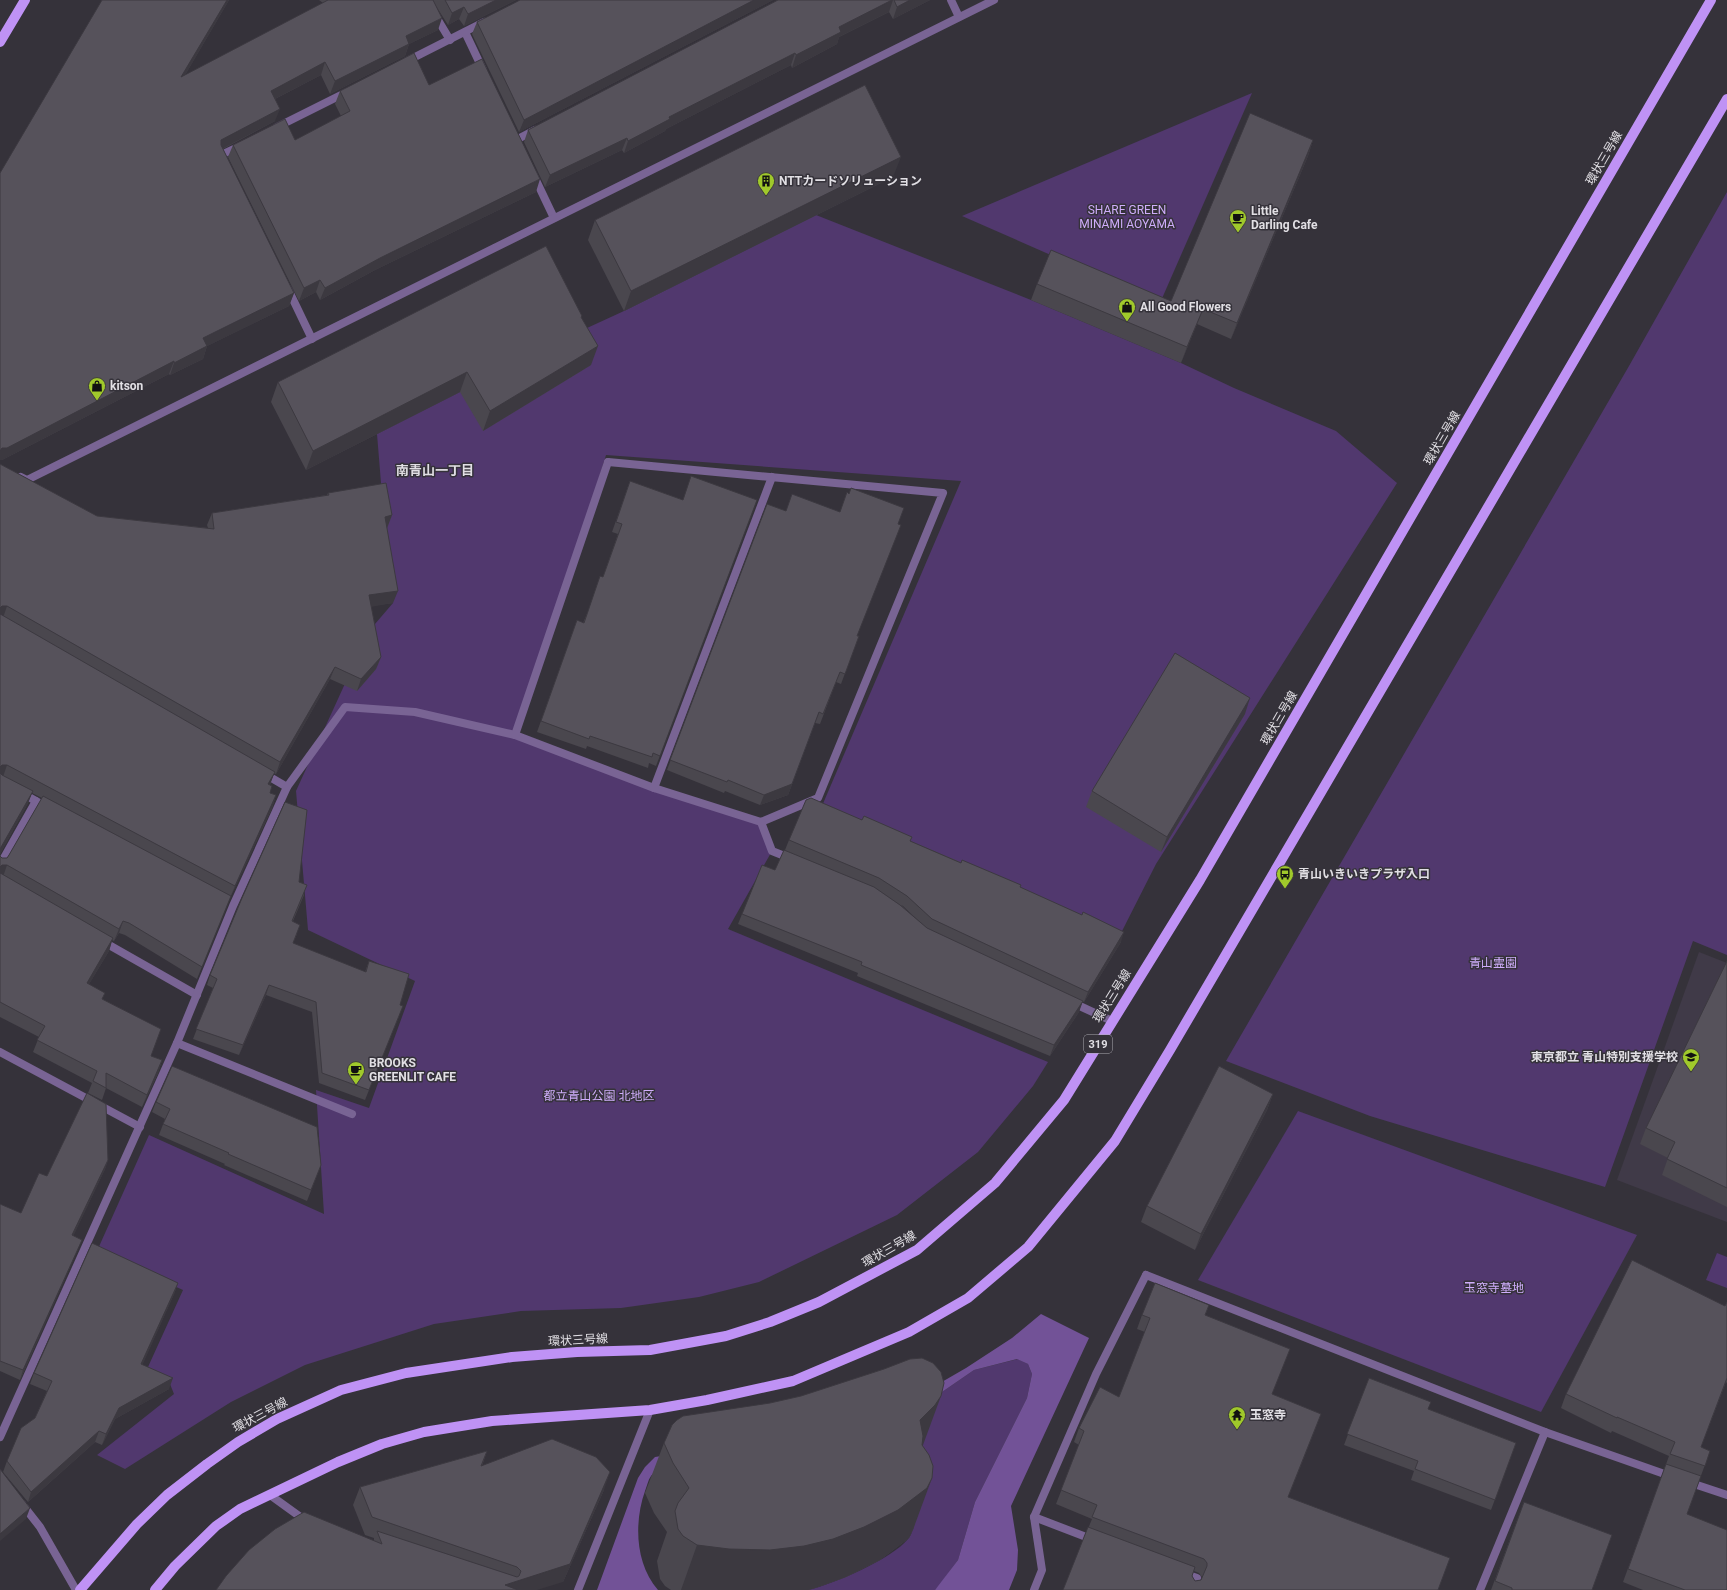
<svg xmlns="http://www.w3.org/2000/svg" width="1727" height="1590" font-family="Roboto,'Noto Sans JP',sans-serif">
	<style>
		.built { fill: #403a48 }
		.green { fill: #51386e }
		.forest { fill: #725297 }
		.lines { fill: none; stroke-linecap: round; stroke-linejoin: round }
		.lane { stroke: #796494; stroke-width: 8 }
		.street { stroke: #796494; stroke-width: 8 }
		.primary { stroke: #bf92f5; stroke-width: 10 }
		.wall { fill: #4a474e; fill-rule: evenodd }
		.shaded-wall { fill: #3c3940 }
		.building { fill: #56525b; stroke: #3c3940 }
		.labels { text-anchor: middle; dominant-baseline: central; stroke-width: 3; stroke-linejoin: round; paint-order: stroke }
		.shield { fill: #35323a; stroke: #adabb1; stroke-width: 1 }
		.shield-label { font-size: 11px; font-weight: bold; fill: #e1dfe4 }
		.street-label { font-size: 12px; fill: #e1dfe4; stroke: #35323a }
		.poi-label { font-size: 12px; font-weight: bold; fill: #e1dfe4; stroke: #35323a; text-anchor: start }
		.park-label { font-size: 12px; fill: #cfadfb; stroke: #35323a }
		.neighbourhood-label { font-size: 13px; font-weight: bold; fill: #e1dfe4; stroke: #35323a }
	</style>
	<rect width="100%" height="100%" fill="#35323a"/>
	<path class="built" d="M1699 952 1727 963V1222L1617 1180Z"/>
	<g class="green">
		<path d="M1252 93 1160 303 962 216Z"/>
		<path d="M1727 192V955L1693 941 1605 1187 1370 1116 1226 1061 1629 366Z"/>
		<path d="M816 215 1031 300 1181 363 1234 388 1336 431 1397 483 1156 864 1119 937 822 806 961 481 606 455 554 622 515 735 761 822 772 851 728 929 1048 1062 1033 1086 978 1152 897 1215 759 1282 699 1297 621 1308 521 1311 434 1324 305 1365 231 1402 125 1469 97 1455 174 1394 170 1384 148 1367 183 1290 97 1251 149 1135 324 1214 316 1090 369 1108 415 981 308 930 296 791 369 631 393 603 383 544 387 528 382 495 377 434 574 334 624 311Z"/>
		<path d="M1298 1111 1637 1235 1541 1412 1198 1280Z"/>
		<path d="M1717 1253 1727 1257V1288L1706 1280Z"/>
		<path d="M1018 1359 1028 1364 1032 1374 1027 1398 975 1502 958 1560 939 1586 935 1590H808C834 1584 892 1559 908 1539 911 1536 912 1531 914 1527L909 1410 942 1392 974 1370Z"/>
	</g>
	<g class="forest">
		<path d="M1041 1314 1089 1338 1011 1506 1018 1550 1017 1570 1009 1590H935L958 1560 975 1502 1027 1398 1032 1374 1028 1364 1017 1359 974 1370 942 1392 909 1410 928 1390 966 1368 1012 1338Z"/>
		<path d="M693 1451C681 1457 658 1466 651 1476 648 1480 647 1486 645 1491 634 1522 635 1564 658 1590H597L638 1478 645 1467 655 1457Z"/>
	</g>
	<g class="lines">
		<g class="lane">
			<path d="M435 15 450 40"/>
			<path d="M465 32 483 70"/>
			<path d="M407 61 484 22"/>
			<path d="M277 127 347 92"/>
			<path d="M516 140 535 130"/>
			<path d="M224 160 221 155 240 146"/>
			<path d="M534 176 554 218"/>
			<path d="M288 289 312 339"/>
			<path d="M515 735 654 788 761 822 818 798 943 493 608 462"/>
			<path d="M263 773 287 787"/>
			<path d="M654 788 772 477"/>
			<path d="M22 793 48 808"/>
			<path d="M761 822 772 851 792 859"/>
			<path d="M0 865 36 801"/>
			<path d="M102 941 197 995"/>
			<path d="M1071 1002 1112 1021"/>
			<path d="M177 1043 352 1114"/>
			<path d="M22 1504 40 1527 76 1590"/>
			<path d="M1094 1540 1034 1517 1096 1374 1146 1275"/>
			<path d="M1183 1573 1197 1578 1192 1590"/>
		</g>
		<g class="street">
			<path d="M951 0 959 17"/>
			<path d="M21 477 27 480 994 0"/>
			<path d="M0 1052 140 1127"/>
			<path d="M1146 1275 1545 1432 1673 1477"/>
			<path d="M0 1437 177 1043 233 906 287 787 345 707 415 712 515 735 608 462"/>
			<path d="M1688 1482 1727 1495"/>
			<path d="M270 1495 306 1521"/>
			<path d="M1034 1517 1042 1570 1034 1590"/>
			<path d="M578 1590 650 1410"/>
			<path d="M1480 1590 1545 1432"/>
		</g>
		<g class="primary">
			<path d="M0 42 25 0"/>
			<path d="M80 1590 137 1524 167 1495 207 1464 238 1442 277 1419 341 1390 406 1373 512 1357 577 1352 650 1350 726 1336 770 1322 819 1302 917 1250 995 1183 1064 1100 1200 880 1711 0"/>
			<path d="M155 1590 175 1566 216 1526 240 1509 338 1462 382 1444 424 1432 492 1421 650 1410 707 1400 793 1381 909 1332 968 1298 1028 1247 1115 1141 1170 1050 1727 99"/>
		</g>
	</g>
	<g class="wall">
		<path d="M102 0H229L185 75 323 3 319 0H516L464 26 459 19 448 25 434 3 438 30 409 44 405 56 330 94 321 75 275 99V121L223 149 294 293 289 306 207 346 203 359 170 375 169 374 2 460Z"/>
		<path d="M773 0 519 132 472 34 477 22Z"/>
		<path d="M778 0H930L893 19 889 12 839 37 837 44 792 68 791 65 666 129 665 131 624 153 622 150 545 187 524 142 528 130Z"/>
		<path d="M429 85 536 192 375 270 320 300 316 292 299 301 228 157 233 145 295 140 341 116 335 104 340 91Z"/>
		<path d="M1313 140 1308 156 1231 339 1197 324 1181 363 1031 300 1037 284 1171 301Z"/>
		<path d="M893 177 624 311 588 240 595 220Z"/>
		<path d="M582 316 581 318 591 365 483 431 460 392 306 470 271 402 278 382Z"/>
		<path d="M0 464 97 516 208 528 207 525 212 513 327 495 328 493 392 515 387 528 393 603 371 606 381 657 376 669 357 691 330 679 276 774 274 773 270 785V793L276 795 272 808 230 898 197 979 125 935 119 933 114 941 112 940 109 951 89 984 103 999 151 1056 162 1060 158 1073 142 1107 106 1088 102 1100 88 1093 92 1083 33 1052 39 1037 0 1017V856L2 858H7L9 855 42 798 32 793 28 803 0 854Z"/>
		<path d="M630 481 683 500H757L656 766 649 763 648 768 587 746 586 749 537 732 577 620 583 623 603 577 618 534 612 532Z"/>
		<path d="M767 504 786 511 858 636H859L841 684 836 682 820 724 815 723 788 795 760 805 725 791 724 793 667 770Z"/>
		<path d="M1245 714 1161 852 1086 807 1092 791Z"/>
		<path d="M789 840 910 841 1020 887 1121 942 1084 1002 1082 1001 1079 1012 1050 1056 857 976 858 973 738 924 742 914 775 870 785 850ZM901 905 903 906 927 929Z"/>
		<path d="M299 882 304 895 293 921 297 934 293 943 365 972 369 961 400 1005 399 1016 365 1100 319 1083 312 1012 266 995 239 1055 193 1039 213 988 207 985 210 975Z"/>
		<path d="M1727 961V1207L1662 1175 1668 1158 1640 1144 1646 1128Z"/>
		<path d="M1273 1094 1267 1110 1195 1250 1141 1222 1147 1206Z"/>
		<path d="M156 1102 321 1165 307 1201 224 1165 225 1164 159 1135 165 1119 152 1112Z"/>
		<path d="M108 1160 105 1169 73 1236 78 1249 20 1380 0 1371V1204L21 1213 47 1176Z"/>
		<path d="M178 1283 174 1294 142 1365 169 1389 115 1419 102 1445 95 1442 28 1502 3 1472 7 1461 35 1418 47 1391 30 1384 34 1373Z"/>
		<path d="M1727 1302V1383L1726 1382 1701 1447 1710 1451 1687 1514 1727 1590H1643L1623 1582 1669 1456 1612 1431 1611 1433 1561 1408 1566 1394 1725 1306Z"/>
		<path d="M1209 1305 1205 1316 1290 1349 1272 1394 1321 1414 1288 1497 1438 1590H1063L1092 1519 1056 1504 1079 1445 1074 1442 1079 1428 1119 1397 1145 1332 1137 1329 1142 1315ZM1194 1571 1199 1573 1202 1577 1201 1580 1195 1581 1192 1576Z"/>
		<path d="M1369 1378 1428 1409 1516 1443 1491 1510 1411 1480 1414 1471 1344 1445Z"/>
		<path d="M664 1443 923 1446 914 1527 909 1538 880 1560 846 1577 815 1588 808 1590H671L665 1586 660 1579 657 1561 667 1532 654 1513 645 1493Z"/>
		<path d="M487 1451 482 1466 604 1490 563 1582 216 1590 374 1540V1538L365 1535 353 1505 360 1487Z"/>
		<path d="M1524 1502 1592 1590H1491Z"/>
	</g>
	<g class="shaded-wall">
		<path d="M227 0H229L177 89 181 77Z"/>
		<path d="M496 0H516L464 26 468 14Z"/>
		<path d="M754 0H773L519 132 524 120Z"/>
		<path d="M892 0H893L889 12 839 37 837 44 792 68 796 55 839 27Z"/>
		<path d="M910 0H930L893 19 897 7Z"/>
		<path d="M464 7 459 19 448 25 452 13Z"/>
		<path d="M442 18 438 30 409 44 405 56 330 94 335 81 406 36Z"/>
		<path d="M795 53 791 65 666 129 665 131 624 153 628 141 669 117Z"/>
		<path d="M325 62 321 75 267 103 271 91Z"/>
		<path d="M280 109 275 121 216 152 221 140Z"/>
		<path d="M627 138 622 150 545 187 550 175Z"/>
		<path d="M1313 140 1308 156 1231 339 1237 323Z"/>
		<path d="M901 157 893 177 624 311 631 291Z"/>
		<path d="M540 179 536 192 375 270 320 300 325 288 380 258Z"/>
		<path d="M320 280 316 292 299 301 304 288Z"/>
		<path d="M294 293 289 306 199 350 203 338Z"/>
		<path d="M1203 309 1197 324 1181 363 1187 347Z"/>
		<path d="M207 346 203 359 170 375 174 363Z"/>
		<path d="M598 346 591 365 483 431 490 411Z"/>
		<path d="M174 361 169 374 2 460H0V451L2 448Z"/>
		<path d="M467 372 460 392 306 470 313 451Z"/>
		<path d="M392 515 387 528 380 529 385 517Z"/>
		<path d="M398 591 393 603 365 608 369 595Z"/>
		<path d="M2 606H7L3 618H0V608Z"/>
		<path d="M381 657 376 669 357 691 361 679Z"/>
		<path d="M335 667 330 679 276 774 280 762Z"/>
		<path d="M1250 698 1245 714 1161 852 1167 837Z"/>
		<path d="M819 712 788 795 760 805 764 795Z"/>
		<path d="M2 765H7L3 777H0V767Z"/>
		<path d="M275 772 270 784 263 797 268 784Z"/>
		<path d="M33 791 28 803 0 854V849Z"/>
		<path d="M276 795 272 808 230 898 235 886Z"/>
		<path d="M2 865H7L3 877H0V867Z"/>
		<path d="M231 896 226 909 197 979 202 967Z"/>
		<path d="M123 921 119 933 114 941 119 929Z"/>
		<path d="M1124 932 1121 942 1084 1002 1088 992Z"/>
		<path d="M113 938 109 951 82 996 87 983Z"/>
		<path d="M269 985 266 995 239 1055 243 1045Z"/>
		<path d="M1083 1001 1079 1012 1050 1056 1054 1045Z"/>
		<path d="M162 1060 158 1073 142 1107 147 1095Z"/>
		<path d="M1273 1094 1267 1110 1195 1250 1201 1234Z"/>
		<path d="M108 1160 105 1169 69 1245 72 1235Z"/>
		<path d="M82 1240 78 1249 20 1380 23 1370Z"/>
		<path d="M178 1283 174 1294 138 1375 141 1364Z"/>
		<path d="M173 1378 169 1389 115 1419 102 1445 106 1434 119 1408Z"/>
		<path d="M941 1396 923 1445 917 1455 920 1420Z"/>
		<path d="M1321 1414 1316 1428 1283 1511 1288 1497Z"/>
		<path d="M99 1431 95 1442 28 1502 31 1492Z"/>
		<path d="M610 1472 604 1490 563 1582 537 1590H503L505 1585 570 1564Z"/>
		<path d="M932 1478 914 1527 909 1538 880 1560 846 1577 815 1588 808 1590H681L697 1545Z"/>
		<path d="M30 1508 26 1519 0 1541V1534Z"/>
	</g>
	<g class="building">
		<path d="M102 0H227L181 77 328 0H433L442 18 406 36 409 44 335 81 325 62 271 91 280 109 221 140V145L294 293 203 338 207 346 174 363V361L7 448H2L0 451V173Z"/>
		<path d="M445 0H496L468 14 464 7 452 13Z"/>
		<path d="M520 0H754L524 120 477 22Z"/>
		<path d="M778 0H892L839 27 841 32 796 55 795 53 669 117 670 119 628 141 627 138 550 175 528 130Z"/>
		<path d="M894 0H910L897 7Z"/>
		<path d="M414 53 429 85 482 59 540 179 380 258 325 288 320 280 304 288 233 145 285 119 295 140 350 111 340 91Z"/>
		<path d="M865 85 901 157 631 291 595 220Z"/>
		<path d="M1250 113 1313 140 1237 323 1203 309 1187 347 1037 284 1051 250 1171 301Z"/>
		<path d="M546 246 582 316 581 317 598 346 490 411 467 372 313 451 278 382Z"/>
		<path d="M0 464 97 516 214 529 212 513 329 495 328 493 386 483 392 515 385 517 398 591 369 595 381 657 361 679 335 667 280 762 7 606H2L0 608Z"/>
		<path d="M691 476 757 500 660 756 653 753 652 757 590 736 589 739 541 721 577 620 584 623 600 576 603 577 622 524 616 522 630 481 683 500Z"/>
		<path d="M851 488 904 508 898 524 901 525 857 636H859L845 674 840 672 823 714 819 712 792 784 764 795 728 780 727 782 670 760 767 504 786 511 792 494 840 512 847 492 849 494Z"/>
		<path d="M0 614 2 615 275 772 268 784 272 786 270 793 276 795 235 886 7 765H2L0 767Z"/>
		<path d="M1175 653 1250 698 1167 837 1092 791Z"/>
		<path d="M0 773 2 775 33 791 0 849Z"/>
		<path d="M43 796 231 896 202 967 129 923 123 921 119 929 7 865H2L0 867V856L2 858H7L9 855Z"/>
		<path d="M811 798 862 820 864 816 912 837 910 841 961 863 962 860 1021 885 1020 887 1082 915 1083 912 1124 932 1088 992 932 919 907 896 879 878 789 840 806 800Z"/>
		<path d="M285 802 307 810 299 882 307 885 292 921 300 925 293 943 366 972 369 961 409 974 400 1005 403 1006 369 1090 322 1073 316 1002 269 985 243 1045 196 1029 217 979 210 975 242 898Z"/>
		<path d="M784 850 874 887 900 905 927 928 1083 1001 1054 1045 861 965 862 962 742 914 762 865 775 870Z"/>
		<path d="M0 873 2 874 113 938 87 983 105 993 102 999 161 1029 151 1056 162 1060 147 1095 106 1073V1088L93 1081 97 1071 37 1040 45 1026 0 1002Z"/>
		<path d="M1727 961V1188L1667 1159 1675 1142 1646 1128Z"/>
		<path d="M172 1066 317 1127 321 1165 311 1190 228 1154 229 1153 163 1124 170 1109 156 1102Z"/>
		<path d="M1219 1066 1273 1094 1201 1234 1147 1206Z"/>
		<path d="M87 1093 106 1104 108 1160 72 1235 82 1240 23 1370 0 1361V1204L21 1213 39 1173 47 1176Z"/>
		<path d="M92 1243 178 1283 141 1364 173 1378 119 1408 106 1434 99 1431 31 1492 7 1461 21 1428 35 1418 52 1381 34 1373Z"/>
		<path d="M1632 1260 1725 1306 1727 1302V1378L1701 1447 1710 1451 1705 1466 1670 1454 1675 1442 1617 1417V1418L1566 1394Z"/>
		<path d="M1155 1283 1209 1305 1205 1315 1290 1349 1272 1394 1321 1414 1288 1497 1450 1558 1438 1590H1063L1088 1527 1195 1567 1192 1576 1195 1581 1201 1580 1207 1566V1563L1204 1559 1092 1517 1097 1505 1061 1490 1084 1431 1079 1428 1100 1387 1119 1397 1150 1318 1142 1315Z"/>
		<path d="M922 1358 933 1363 941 1372 944 1383 941 1396 935 1405 920 1420 923 1436 922 1445 929 1455 933 1466 932 1478 927 1488 898 1510 864 1527 833 1539 804 1546 770 1550 729 1549 697 1545 683 1536 678 1529 675 1511 678 1503 689 1488 673 1463 664 1443 672 1425 677 1420 683 1416 770 1403 801 1396 884 1369 910 1359Z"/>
		<path d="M1369 1378 1431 1402 1428 1409 1516 1443 1495 1500 1415 1469 1418 1461 1347 1434Z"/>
		<path d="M552 1439 596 1457 610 1472 570 1564 505 1585 518 1590H216L226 1576 249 1550 275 1529 304 1512 382 1544 377 1531 517 1577 519 1576 521 1571 517 1567 372 1517 360 1487 487 1451 481 1466Z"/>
		<path d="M1666 1464 1701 1476 1687 1514 1727 1530V1590H1685L1628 1569Z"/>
		<path d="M0 1469 30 1508 0 1534Z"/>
		<path d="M1524 1502 1612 1535 1592 1590H1512V1588L1495 1581Z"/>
	</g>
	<defs>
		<g id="building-pin" transform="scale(0.9)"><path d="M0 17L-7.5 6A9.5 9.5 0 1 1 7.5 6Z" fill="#a0c92b" stroke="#35323a"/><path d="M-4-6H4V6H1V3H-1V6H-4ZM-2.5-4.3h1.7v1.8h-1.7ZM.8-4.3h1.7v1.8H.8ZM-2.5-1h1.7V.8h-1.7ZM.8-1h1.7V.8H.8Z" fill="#111"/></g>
		<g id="cafe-pin" transform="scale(0.9)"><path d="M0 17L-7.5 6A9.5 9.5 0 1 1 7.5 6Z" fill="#a0c92b" stroke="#35323a"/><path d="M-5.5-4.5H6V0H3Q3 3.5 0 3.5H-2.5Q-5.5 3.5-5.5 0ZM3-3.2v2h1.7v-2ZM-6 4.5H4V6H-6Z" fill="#111"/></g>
		<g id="shop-pin" transform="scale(0.9)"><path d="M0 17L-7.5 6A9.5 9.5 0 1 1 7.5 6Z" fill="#a0c92b" stroke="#35323a"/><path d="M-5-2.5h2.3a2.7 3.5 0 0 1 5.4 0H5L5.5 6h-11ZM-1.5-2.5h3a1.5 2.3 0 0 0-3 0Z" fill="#111"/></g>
		<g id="bus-pin" transform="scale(0.9)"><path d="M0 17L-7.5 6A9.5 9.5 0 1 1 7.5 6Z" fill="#a0c92b" stroke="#35323a"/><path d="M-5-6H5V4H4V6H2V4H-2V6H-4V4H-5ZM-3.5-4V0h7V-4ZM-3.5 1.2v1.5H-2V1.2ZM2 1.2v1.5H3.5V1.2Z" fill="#111"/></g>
		<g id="school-pin" transform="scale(0.9)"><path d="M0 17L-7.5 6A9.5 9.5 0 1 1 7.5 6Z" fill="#a0c92b" stroke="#35323a"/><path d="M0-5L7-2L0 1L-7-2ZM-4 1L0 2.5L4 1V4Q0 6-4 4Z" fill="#111"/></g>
		<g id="temple-pin" transform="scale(0.9)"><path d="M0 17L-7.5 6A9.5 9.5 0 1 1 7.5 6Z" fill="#a0c92b" stroke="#35323a"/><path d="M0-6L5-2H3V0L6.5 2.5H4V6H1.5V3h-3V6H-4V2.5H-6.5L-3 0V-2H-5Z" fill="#111"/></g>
	</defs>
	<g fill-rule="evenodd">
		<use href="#building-pin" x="766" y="181"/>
		<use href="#cafe-pin" x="1238" y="218"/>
		<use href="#shop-pin" x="1127" y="307"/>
		<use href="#shop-pin" x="97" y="386"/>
		<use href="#bus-pin" x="1285" y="874"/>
		<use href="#school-pin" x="1691" y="1057"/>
		<use href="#cafe-pin" x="356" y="1070"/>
		<use href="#temple-pin" x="1237" y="1415"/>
	</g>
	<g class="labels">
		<rect class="shield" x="1084" y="1035" width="28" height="18" rx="3"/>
		<g class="shield-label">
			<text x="1098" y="1044">319</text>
		</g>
		<g class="street-label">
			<text transform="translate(1604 158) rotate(-60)">環状三号線</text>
			<text transform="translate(1442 438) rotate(-60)">環状三号線</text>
			<text transform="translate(1279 718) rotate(-60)">環状三号線</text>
			<text transform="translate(1112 996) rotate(-58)">環状三号線</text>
			<text transform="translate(889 1249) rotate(-30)">環状三号線</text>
			<text transform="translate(578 1340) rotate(-3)">環状三号線</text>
			<text transform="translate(260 1415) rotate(-28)">環状三号線</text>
		</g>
		<g class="poi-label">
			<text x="779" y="181">NTTカードソリューション</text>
			<text x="1251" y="211">Little<tspan x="1251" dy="14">Darling Cafe</tspan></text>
			<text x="1140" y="307">All Good Flowers</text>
			<text x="110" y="386">kitson</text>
			<text x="1298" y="874">青山いきいきプラザ入口</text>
			<text x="1678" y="1057" text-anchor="end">東京都立 青山特別支援学校</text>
			<text x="369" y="1063">BROOKS<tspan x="369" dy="14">GREENLIT CAFE</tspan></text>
			<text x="1250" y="1415">玉窓寺</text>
		</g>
		<g class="park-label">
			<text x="1127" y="210">SHARE GREEN<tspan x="1127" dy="14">MINAMI AOYAMA</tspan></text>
			<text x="1493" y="963">青山霊園</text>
			<text x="599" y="1096">都立青山公園 北地区</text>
			<text x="1494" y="1288">玉窓寺墓地</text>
		</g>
		<g class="neighbourhood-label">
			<text x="435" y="470">南青山一丁目</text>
		</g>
	</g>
</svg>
